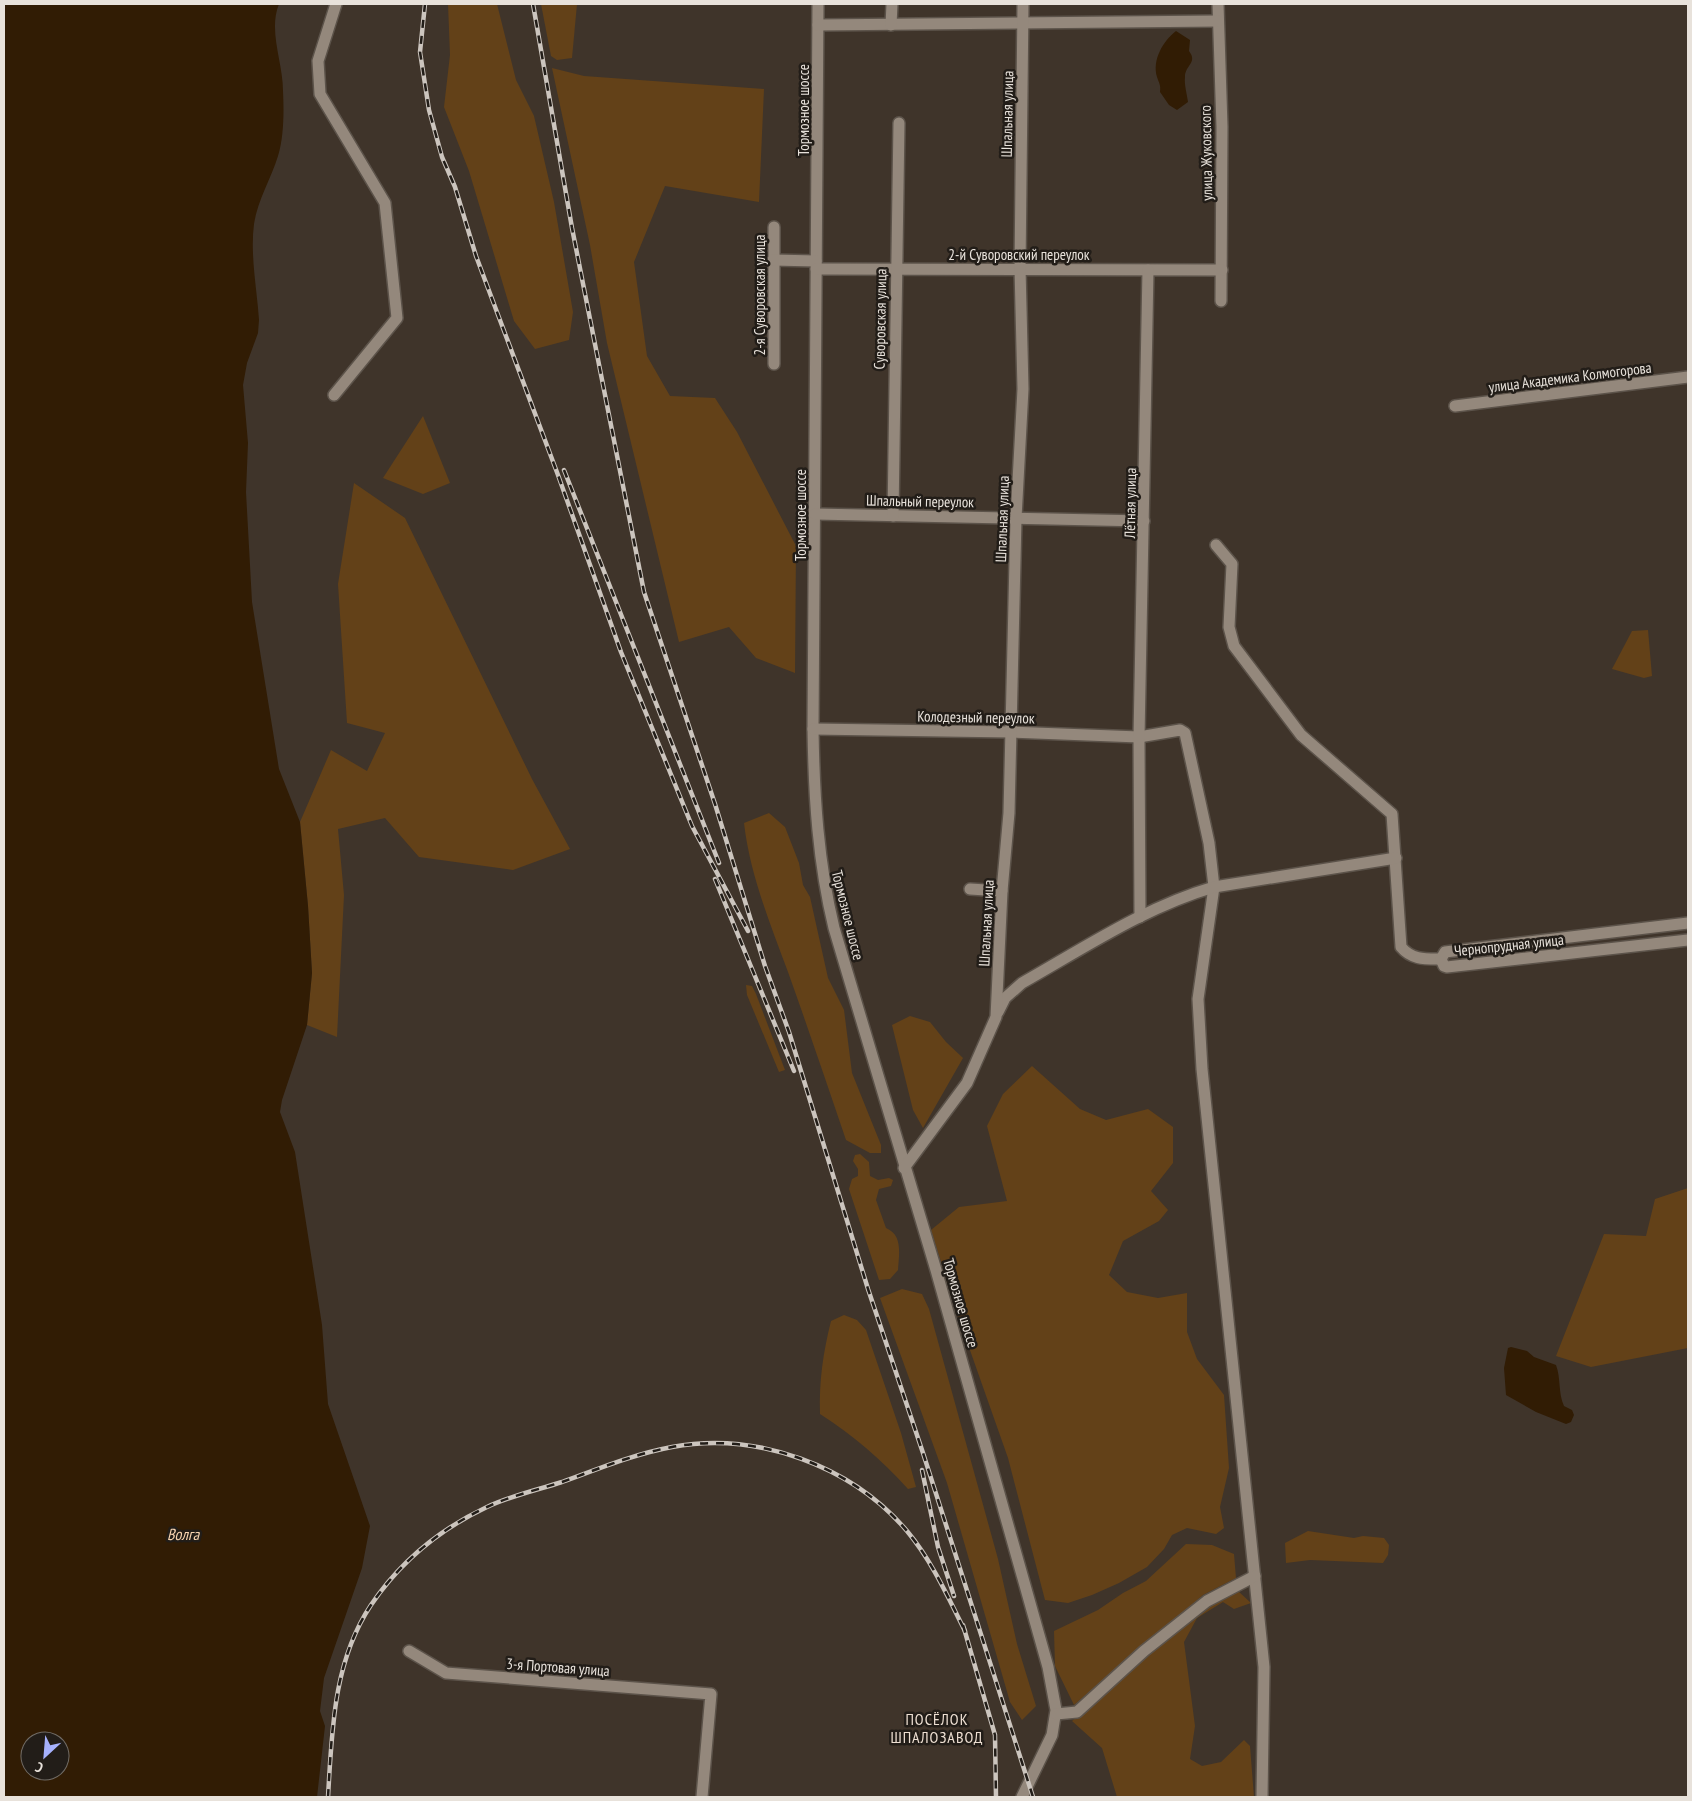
<svg xmlns="http://www.w3.org/2000/svg" width="1692" height="1801" font-family="'PT Sans Narrow',sans-serif">
	<style>
		.green { fill: #634118 }
		.water { fill: #311c04; fill-rule: evenodd }
		.lines { fill: none; stroke-linecap: round; stroke-linejoin: round }
		.minor-casing { stroke: #5c534a; stroke-width: 14 }
		.minor { stroke: #94887c; stroke-width: 11 }
		.rail-casing { stroke: #ccc5be; stroke-width: 4.5 }
		.rail { stroke: #221d18; stroke-width: 2.5; stroke-dasharray: 8; stroke-linecap: butt }
		.labels { text-anchor: middle; dominant-baseline: central; stroke-width: 5; stroke-linejoin: round; paint-order: stroke }
		.street-label { font-size: 15px; fill: #e8e2db; stroke: #221d18 }
		.water-label { font-size: 16px; font-style: italic; fill: #f7d4b1; stroke: #221d18 }
		.neighbourhood-label { font-size: 16px; letter-spacing: 1px; fill: #eddfd2; stroke: #221d18 }
	</style>
	<rect width="100%" height="100%" fill="#3f342a"/>
	<g class="green">
		<path d="M448 4H497L516 80 534 116 554 202 573 312 569 340 535 349 514 321 469 171 444 107 450 55Z"/>
		<path d="M541 4H577L572 58 557 60 551 56Z"/>
		<path d="M552 68 584 76 764 89 759 202 665 186 634 262 647 356 670 396 715 398 737 432 796 546 795 673 756 658 729 627 679 642 607 343 590 245Z"/>
		<path d="M423 416 450 483 423 494 383 478Z"/>
		<path d="M354 483 405 518 532 779 570 849 513 870 419 857 385 818 338 829 344 895 337 1037 307 1025 312 973 308 906 300 822 331 750 367 771 385 733 347 723 338 584Z"/>
		<path d="M1648 630 1652 676 1644 678 1612 669 1632 631Z"/>
		<path d="M769 813 785 827 799 863 803 885 810 897 828 978 844 1010 852 1073 881 1145V1153H870L846 1140C827 1084 808 1028 788 972 770 923 750 875 744 823Z"/>
		<path d="M746 985 752 986 756 994 785 1070 779 1072 747 995Z"/>
		<path d="M910 1016 930 1022 946 1042 963 1058 923 1128 913 1110 892 1025Z"/>
		<path d="M1032 1066 1080 1109 1106 1120 1148 1109 1173 1127V1163L1151 1191 1168 1210 1159 1221 1123 1241 1109 1275 1127 1292 1158 1298 1187 1293V1332L1197 1359 1224 1395 1229 1468 1220 1507 1224 1528 1216 1534 1187 1528 1172 1535 1164 1549 1147 1567 1119 1583 1092 1595 1068 1603 1045 1600 1008 1458 959 1319 931 1230 959 1207 1007 1201 987 1126 1003 1094Z"/>
		<path d="M860 1154 869 1162 870 1176 878 1180 889 1178 893 1180 891 1186 879 1189 876 1200 886 1228C903 1235 899 1254 898 1270L890 1279 879 1280 849 1189 852 1179 858 1176V1169L853 1161 855 1155Z"/>
		<path d="M1688 1188V1348L1591 1367 1556 1356 1604 1234 1646 1236 1655 1199Z"/>
		<path d="M902 1289 922 1294 929 1309 998 1559 1017 1644 1036 1706 1022 1720 1010 1702 947 1483 880 1298Z"/>
		<path d="M844 1315 857 1320 866 1330 901 1433 916 1487 908 1489C881 1459 854 1436 820 1414 819 1381 823 1353 831 1321Z"/>
		<path d="M1308 1531 1354 1538 1363 1536 1384 1538 1389 1545 1388 1555 1383 1563 1310 1560 1286 1563 1285 1543Z"/>
		<path d="M1186 1544 1212 1545 1234 1554 1236 1578 1203 1595 1074 1705 1055 1666 1054 1631 1098 1610 1123 1593 1146 1581Z"/>
		<path d="M1238 1591 1251 1603 1234 1609 1223 1602 1197 1618 1184 1642 1195 1726 1190 1759 1202 1766 1221 1762 1244 1740 1250 1746 1254 1797H1117L1102 1748 1072 1721 1193 1614Z"/>
	</g>
	<g class="water">
		<path d="M4 4H279C268 31 283 62 283 91 284 110 284 137 278 156 271 179 258 199 254 224 250 255 257 289 259 320L258 333 247 363 243 385 248 443 246 492 252 602 279 769 300 822 308 906 312 973 307 1025 282 1100 280 1112 295 1152 322 1325 328 1404 370 1526 362 1568 324 1678 320 1711 325 1726 317 1797H4ZM30 1741H60V1771H30Z"/>
		<path d="M1176 31 1190 40 1189 51C1198 63 1185 65 1185 77 1184 84 1187 94 1188 102L1177 110 1169 105 1160 92C1161 85 1159 83 1157 77 1152 60 1163 41 1176 31Z"/>
		<path d="M1511 1347 1527 1351 1534 1357 1556 1365C1561 1378 1558 1393 1564 1406L1572 1410 1574 1415 1571 1422 1566 1424 1536 1412 1506 1395 1504 1368 1508 1348Z"/>
	</g>
	<g class="lines">
		<g class="minor-casing">
			<g id="minor">
				<path d="M818 4 813 729C814 797 818 862 834 928L936 1270 1048 1667 1056 1710 1052 1735 1022 1797"/>
				<path d="M1218 4 1222 127 1221 301"/>
				<path d="M818 25 1218 21"/>
				<path d="M891 25 892 4"/>
				<path d="M774 227V364"/>
				<path d="M773 260 816 261"/>
				<path d="M816 269 1222 270"/>
				<path d="M334 395 397 318 385 203 320 94 318 61 336 4"/>
				<path d="M1455 406 1688 377"/>
				<path d="M815 514 1144 521"/>
				<path d="M893 516 899 123"/>
				<path d="M1216 545 1232 564 1229 627 1234 646 1301 735 1392 814 1401 947C1412 960 1425 959 1441 959"/>
				<path d="M813 729 1011 732 1139 737 1180 730 1185 733 1209 843 1214 887 1198 999 1202 1069 1264 1667 1262 1797"/>
				<path d="M970 889 1002 891"/>
				<path d="M1140 917 1139 737 1148 270"/>
				<path d="M1688 923 1445 952 1441 959 1444 966 1447 967 1688 940"/>
				<path d="M998 1012 1005 998 1022 983C1084 948 1145 907 1214 887L1396 858"/>
				<path d="M904 1168 967 1083 996 1017 1002 891 1009 813 1016 518 1023 389 1020 268 1023 4"/>
				<path d="M409 1651 446 1673 711 1694 702 1797"/>
				<path d="M1056 1714 1077 1712 1144 1651 1207 1601 1255 1576"/>
			</g>
		</g>
		<use href="#minor" class="minor"/>
		<g class="rail-casing">
			<g id="rail">
				<path d="M425 4 420 52 429 110 442 157 455 187 476 256 558 475 621 652 692 826 748 931"/>
				<path d="M533 4 572 228 644 592 715 804 765 966 789 1032 868 1289 923 1453 1033 1797"/>
				<path d="M564 470 719 863"/>
				<path d="M715 879 794 1071"/>
				<path d="M922 1470 938 1547 954 1596"/>
				<path d="M963 1625 995 1735 996 1797"/>
				<path d="M328 1797C332 1731 333 1662 371 1605 400 1562 440 1529 487 1507 510 1496 537 1490 562 1482 598 1469 634 1454 672 1447 757 1431 852 1466 907 1531 932 1561 948 1597 965 1631"/>
			</g>
		</g>
		<use href="#rail" class="rail"/>
	</g>
	<g class="labels">
		<g class="street-label">
			<text transform="translate(803 110) rotate(-90)">Тормозное шоссе</text>
			<text transform="translate(1007 114) rotate(-89)">Шпальная улица</text>
			<text transform="translate(1206 153) rotate(-91)">улица Жуковского</text>
			<text x="1019" y="254">2-й Суворовский переулок</text>
			<text transform="translate(759 295) rotate(-90)">2-я Суворовская улица</text>
			<text transform="translate(880 319) rotate(-89)">Суворовская улица</text>
			<text transform="translate(1570 377) rotate(-7)">улица Академика Колмогорова</text>
			<text transform="translate(920 501) rotate(1)">Шпальный переулок</text>
			<text transform="translate(1130 503) rotate(-89)">Лётная улица</text>
			<text transform="translate(800 515) rotate(-90)">Тормозное шоссе</text>
			<text transform="translate(1002 519) rotate(-88)">Шпальная улица</text>
			<text transform="translate(976 717) rotate(1)">Колодезный переулок</text>
			<text transform="translate(848 915) rotate(76)">Тормозное шоссе</text>
			<text transform="translate(986 923) rotate(-87)">Шпальная улица</text>
			<text transform="translate(1509 945) rotate(-6)">Чернопрудная улица</text>
			<text transform="translate(961 1303) rotate(74)">Тормозное шоссе</text>
			<text transform="translate(558 1667) rotate(4)">3-я Портовая улица</text>
		</g>
		<g class="water-label">
			<text x="183" y="1534">Волга</text>
		</g>
		<g class="neighbourhood-label">
			<text x="937" y="1719">ПОСЁЛОК<tspan x="937" dy="18">ШПАЛОЗАВОД</tspan></text>
		</g>
	</g>
	<rect width="1692" height="1801" fill="none" stroke="#e8e2db" stroke-width="10"/>
	<g transform="translate(45 1756) rotate(206)"><circle r="24" fill="#221d18" stroke="#716c66"/>
	<path d="M0-4L9 19L0 12L-9 19Z" fill="#a6b1fc"/>
	<text y="-8" font-size="14" font-weight="bold" text-anchor="middle" fill="#e8e2db">С</text>
	</g>
</svg>
